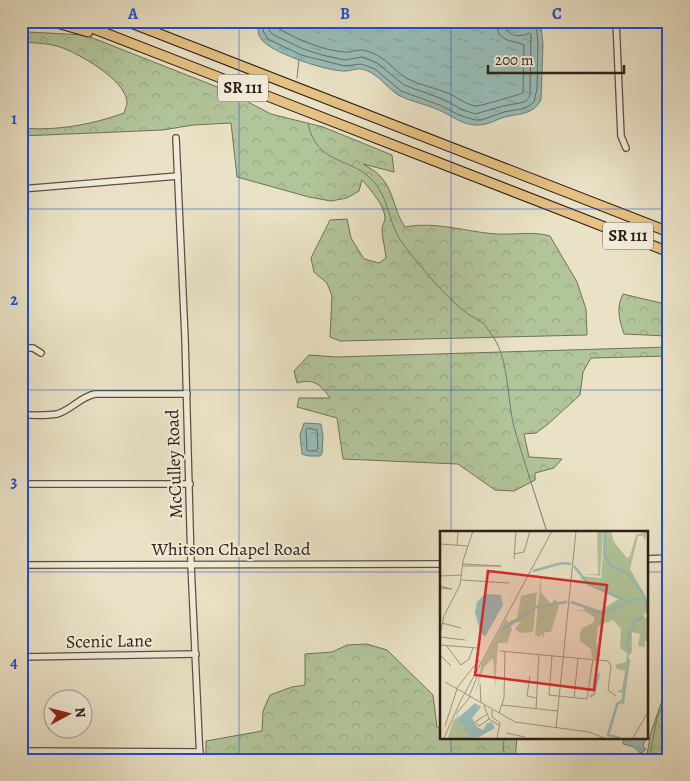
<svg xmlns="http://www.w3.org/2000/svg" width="690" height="781" font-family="Alegreya,serif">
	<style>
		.forest { fill: url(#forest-crowns); stroke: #6f7258 }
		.water { fill: url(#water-ripples); stroke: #6d7e78 }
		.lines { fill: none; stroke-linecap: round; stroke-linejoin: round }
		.shore { stroke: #626e68; stroke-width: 1 }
		.stream { stroke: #6d7e78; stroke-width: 1 }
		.minor-casing { stroke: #5c5043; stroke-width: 8 }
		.highway-casing { stroke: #2c1f17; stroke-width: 11 }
		.minor { stroke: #f1ecda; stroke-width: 5.5 }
		.highway { stroke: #e5c183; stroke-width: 9 }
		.grid { fill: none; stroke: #1d4ed8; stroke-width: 1; stroke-opacity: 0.55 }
		.labels { text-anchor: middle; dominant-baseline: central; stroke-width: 4; stroke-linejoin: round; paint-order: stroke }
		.shield { fill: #f1ecda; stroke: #675c52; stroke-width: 1 }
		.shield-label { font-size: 16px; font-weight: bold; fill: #2c1f17 }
		.street-label { font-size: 18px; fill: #2c1f17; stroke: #f1ecda }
		.inset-river { fill: none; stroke: #98bdb9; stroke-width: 2.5 }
		.inset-road { fill: none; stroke: #9e9480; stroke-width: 1 }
		.view { fill: #d62828; fill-opacity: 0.15; stroke: #d62828; stroke-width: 2.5 }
		.inset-edge { fill: none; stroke: #2c1f17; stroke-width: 2.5 }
		.neatline { fill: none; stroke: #1d4ed8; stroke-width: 2 }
		.grid-label { font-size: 16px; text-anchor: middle; font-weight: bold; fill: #1d4ed8 }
	</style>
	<defs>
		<pattern id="forest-crowns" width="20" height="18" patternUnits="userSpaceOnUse" patternTransform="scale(1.25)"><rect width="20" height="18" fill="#b2c499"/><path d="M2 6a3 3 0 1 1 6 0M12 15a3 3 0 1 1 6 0" fill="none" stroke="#99a883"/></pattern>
		<pattern id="water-ripples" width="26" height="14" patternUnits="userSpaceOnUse" patternTransform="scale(1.25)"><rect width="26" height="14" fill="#98bdb9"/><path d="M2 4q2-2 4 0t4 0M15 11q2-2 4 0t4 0" fill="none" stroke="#83a29e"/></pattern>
	</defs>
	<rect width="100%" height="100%" fill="#eae2c6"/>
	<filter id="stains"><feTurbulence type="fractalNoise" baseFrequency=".004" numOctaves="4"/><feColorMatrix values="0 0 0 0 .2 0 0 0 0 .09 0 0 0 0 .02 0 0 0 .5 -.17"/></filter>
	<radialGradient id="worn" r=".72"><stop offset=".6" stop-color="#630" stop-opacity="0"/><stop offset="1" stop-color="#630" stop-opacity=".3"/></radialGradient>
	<g class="forest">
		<path d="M21 30 28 32 85 35 225 90 271 114 323 127 392 155 394 172 363 164C369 168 376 171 380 176 394 190 394 212 405 227 436 221 466 232 497 234 515 235 533 231 550 236L577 282 586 309 587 335 340 341 330 337 332 296 327 283 314 272 311 258 330 220 347 219 351 238 364 259 379 263 386 258C385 247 382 238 382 229 382 225 385 222 385 218 385 206 370 189 362 180L359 191 347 198 331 201 309 197 237 177 231 123 193 125 163 130 21 136V128C56 131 91 125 124 113 125 110 127 105 127 102 126 80 78 53 60 47 48 43 34 43 21 42Z"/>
		<path d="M623 294 661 303 669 314 667 336 624 334C619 319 616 308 623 294Z"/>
		<path d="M669 347V356L591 358 583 372 580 395 547 425 536 433 524 434 529 457 562 459 554 468 535 473V480L514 491 495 490 458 464 343 459 337 418 297 407 299 398H330C321 385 314 378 297 383L294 371 309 355 336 357Z"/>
		<path d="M367 644 387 650 433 695 437 727H441V737H517L515 760H417L403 755 329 760H206V741L262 731 263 711 270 695 292 687 305 685V654L332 652 347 645Z"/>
		<path d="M669 681V760H646L651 732Z"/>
	</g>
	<g class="water">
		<path d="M262 21H514L515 24 519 25 523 21H542L541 26 543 44 541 100C534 113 522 114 509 116 498 118 488 126 476 125 463 125 452 116 441 111 427 104 411 102 398 95 386 87 376 71 361 69 356 68 351 71 346 71 329 72 276 54 264 42 258 37 258 32 258 25Z"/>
		<path d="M304 423 321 424 323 436 322 454 320 456H308L302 454 300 435Z"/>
		<path d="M646 732 647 735 643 746 646 749 643 752 640 753 634 747 623 744V737H646Z"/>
	</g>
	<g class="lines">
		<g class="shore">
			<path d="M265 21 263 31 268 39 301 55 345 66 361 64 375 69 401 91 442 106 459 115 475 120H481L504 112 521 109 529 106 534 102 537 89 538 44 536 21"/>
			<path d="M271 21 269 30 272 34 303 49 322 55 345 60 362 57 377 63 404 85 445 100 461 109 475 114 503 106 520 103 526 101 530 96 531 34 529 33C517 39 505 35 504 21"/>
			<path d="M279 21V29C299 40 322 50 344 52 352 53 359 48 367 51 387 57 392 70 408 79 420 85 435 88 448 93 457 97 465 104 475 106 478 107 521 94 523 93L524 45C510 39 497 43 496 21"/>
			<path d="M308 428 317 430 318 449 316 451H308L307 450 306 430Z"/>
		</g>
		<g class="stream">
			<path d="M297 78 299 60"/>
			<path d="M308 124C318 167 352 156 374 182 386 196 388 213 395 230 400 243 419 264 429 276 439 288 452 301 464 311 469 316 477 318 483 323 487 327 491 334 494 338 509 362 507 399 514 427 524 462 536 497 547 532"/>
			<path d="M505 737 503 745 505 760"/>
			<path d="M649 760 657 718 669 692"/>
		</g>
		<g class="minor-casing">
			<g id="minor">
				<path d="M616 21 621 136 626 148"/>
				<path d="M176 138 185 338 191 564 200 760"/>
				<path d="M21 189 178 176"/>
				<path d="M21 348H33L41 353"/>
				<path d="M21 415C32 415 46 416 57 414 71 410 80 397 95 394H187"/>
				<path d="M21 484H190"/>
				<path d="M646 559 669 558"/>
				<path d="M21 565 441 564"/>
				<path d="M21 657 196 654"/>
				<path d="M21 751 200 752"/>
			</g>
		</g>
		<g class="highway-casing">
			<g id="highway">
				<path d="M50 21 88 32"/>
				<path d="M74 21 669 252"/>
				<path d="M126 21 669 232"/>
			</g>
		</g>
		<use href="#minor" class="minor"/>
		<use href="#highway" class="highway"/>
	</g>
	<path class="grid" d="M239 21V760M451 21V532M21 209H669M21 390H669M21 572H441M646 572H669M451 737V760"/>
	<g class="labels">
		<g class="shield">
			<rect x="218" y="74.5" width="50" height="27" rx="4"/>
			<rect x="603" y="222.5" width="50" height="27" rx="4"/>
		</g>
		<g class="shield-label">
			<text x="243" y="88">SR 111</text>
			<text x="628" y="236">SR 111</text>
		</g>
		<g class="street-label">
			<text transform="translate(174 464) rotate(-92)">McCulley Road</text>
			<text x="231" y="549">Whitson Chapel Road</text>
			<text transform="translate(109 641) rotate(-1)">Scenic Lane</text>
		</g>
	</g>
	<g transform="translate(440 531)">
		<rect width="208" height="208" fill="#eae2c6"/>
		<path d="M20 183 17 188 19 193H25L24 200H27L30 206 40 207H8L13 190Z" fill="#b2c499"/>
		<path d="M157 0H163L160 45 144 43H158ZM165 0H171L174 11 187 27 190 25 196 4 207 0 205 10 203 5H198L190 38 207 68V83L204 82V86L196 90 203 97 205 116 198 115 200 103 192 101V120L189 124 184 173 179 172 169 204 183 207 168 205 177 172 182 170 183 162 177 161 182 158 185 140 177 138 175 134 186 131 187 122 180 117 181 98 173 89 158 95 156 112 161 123 157 128 152 127 151 118 140 110V104L141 98 154 91V86L144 80 131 79H145L143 76 160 80 178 68 141 48V45L161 47ZM101 42V61L111 73 115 68 119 75 111 101H105L103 107 102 102 99 106 95 104ZM97 61 93 101 80 102 75 98 81 91 70 92 72 98 67 112H58L55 158 53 127 44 136 35 163 42 132 66 88 68 91 77 87 81 65Z" fill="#b2c499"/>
		<path d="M207 86V109L202 113 203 97 196 90Z" fill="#b2c499"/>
		<path d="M45 63 61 64 63 74 45 106 40 100 35 81 37 71ZM35 172 41 176 32 187 37 196 43 199 47 192 52 191 55 197 39 206H30L27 200H23L25 193H19L17 188Z" fill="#98bdb9"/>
		<path class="inset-river" d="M165 0 164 21 170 34 188 43 202 61 208 79M134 35 148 53 189 71M93 40 122 32 131 33M131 71 163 82 201 67M61 100 96 76 127 71M190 123 187 113 190 100 194 98 195 90 204 86M150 166 154 163 159 142M180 207 168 204 177 173 183 169 189 128"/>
		<path class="inset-road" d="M0 13 28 15M17 15 18 0M74 23 84 21 90 0M74 28 76 0M22 35H61L23 33M0 45 22 44M22 49 69 52M0 55 12 58 0 57M2 92 21 97M0 104 4 85 20 54 23 30 33 0M0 106 25 109M0 114 37 117M6 114 21 134 29 128 33 117M60 120 168 130 171 135 168 159 176 165M0 124 11 135M112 125 109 164 147 168 153 128M90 145 87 165 96 167M5 151 75 191 149 201 164 207M40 153 41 172M16 158 39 129M29 166 38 143M134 167 138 127M44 174 49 188 60 195M62 174 118 180M96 178 99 123M52 179V186L60 192 57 207M59 182 64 167 65 121M16 183 31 165M46 184 35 191 39 195 49 188M5 195 17 158M116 197 136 0M66 202 85 206M4 207 20 171 112 0M193 207 208 181"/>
		<path class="view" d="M48 40 167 54 154 159 35 144Z"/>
		<rect width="208" height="208" class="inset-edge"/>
	</g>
	<rect width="690" height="781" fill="none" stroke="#eae2c6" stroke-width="55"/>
	<g transform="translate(68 714) rotate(83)"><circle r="24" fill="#f1ecda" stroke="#a29a8c"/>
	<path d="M0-4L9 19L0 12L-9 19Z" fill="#8f2418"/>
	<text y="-8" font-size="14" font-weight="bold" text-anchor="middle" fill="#2c1f17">N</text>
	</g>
	<path d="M488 65v8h136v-8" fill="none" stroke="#2c1f17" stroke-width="2.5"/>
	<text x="495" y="65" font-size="15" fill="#2c1f17" stroke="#f1ecda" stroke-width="4" paint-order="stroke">200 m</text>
	<rect x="28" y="28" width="634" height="726" class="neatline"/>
	<g class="grid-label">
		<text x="133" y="19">A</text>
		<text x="345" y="19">B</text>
		<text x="557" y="19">C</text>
		<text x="14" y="124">1</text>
		<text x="14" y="305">2</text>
		<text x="14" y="487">3</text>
		<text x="14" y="668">4</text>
	</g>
	<rect width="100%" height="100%" filter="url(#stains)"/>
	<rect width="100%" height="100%" fill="url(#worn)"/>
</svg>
